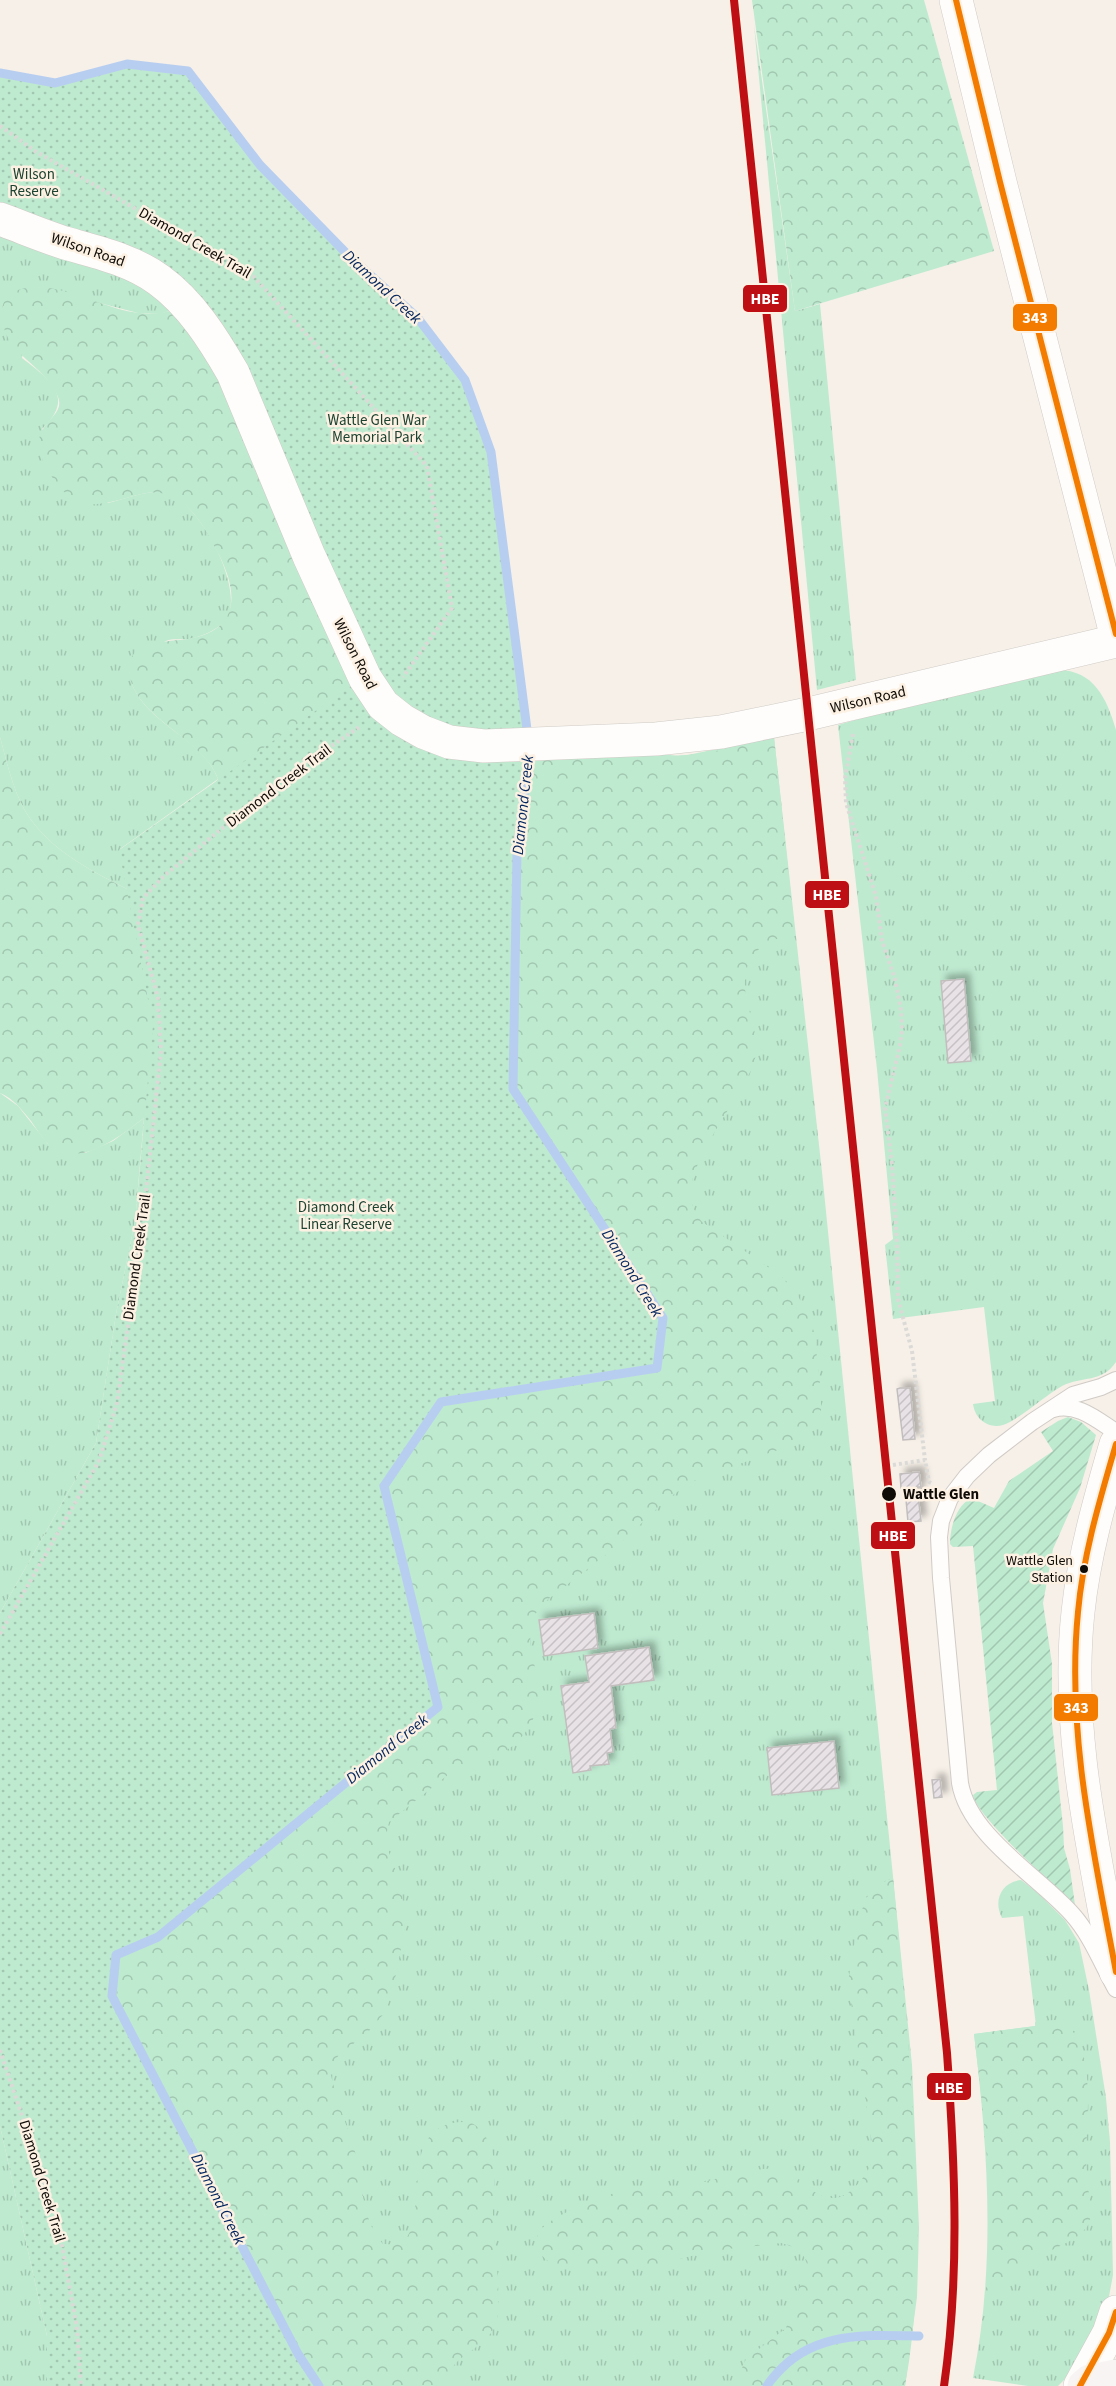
<svg xmlns="http://www.w3.org/2000/svg" width="1116" height="2386" font-family="'Source Sans 3',sans-serif">
	<style>
		.grass { fill: url(#grass-tufts) }
		.forest { fill: url(#forest-crowns) }
		.park { fill: url(#park-dots) }
		.garden { fill: url(#garden-furrows) }
		.lines { fill: none; stroke-linecap: round; stroke-linejoin: round }
		.stream { stroke: #b8cef0; stroke-width: 9 }
		.building { fill: url(#building-hatch); stroke: #c2bebd; stroke-width: 1.5; filter: url(#shadow) }
		.service-casing { stroke: #d0cbc5; stroke-width: 18 }
		.tertiary-casing { stroke: #d0cbc5; stroke-width: 34 }
		.secondary-casing { stroke: #d0cbc5; stroke-width: 34 }
		.primary-casing { stroke: #d1cdca; stroke-width: 34 }
		.path { stroke: #dcdad7; stroke-width: 4; stroke-dasharray: 3 3; stroke-linecap: butt }
		.service { stroke: #fefdfc; stroke-width: 16 }
		.tertiary { stroke: #fefdfc; stroke-width: 33 }
		.secondary { stroke: #fefdfc; stroke-width: 33 }
		.primary { stroke: #f8f4f3; stroke-width: 33 }
		.bus-1-casing { stroke: #fcf1e2; stroke-width: 10 }
		.bus-1 { stroke: #f37c00; stroke-width: 6 }
		.rail-1-casing { stroke: #fcf1e2; stroke-width: 12 }
		.rail-1 { stroke: #be1014; stroke-width: 8 }
		.stop-dot { fill: #0f0b07; stroke: #fcf1e2; stroke-width: 2 }
		.labels { text-anchor: middle; dominant-baseline: central; stroke-width: 5; stroke-linejoin: round; paint-order: stroke }
		.bus-label { font-size: 14px; fill: #0f0b07; stroke: #fcf1e2; text-anchor: end }
		.park-label { font-size: 15px; fill: #1c4231; stroke: #fcf1e2 }
		.street-label { font-size: 15px; fill: #0f0b07; stroke: #fcf1e2 }
		.stop-label { font-size: 15px; font-weight: bold; fill: #0f0b07; stroke: #fcf1e2; text-anchor: start }
		.water-label { font-size: 16px; font-style: italic; fill: #03255e; stroke: #fcf1e2 }
		.line-badge { stroke: #fcf1e2; stroke-width: 2 }
		.badge-label { font-size: 16px; text-anchor: middle; font-weight: bold; fill: #fff }
	</style>
	<defs>
		<pattern id="grass-tufts" width="24" height="20" patternUnits="userSpaceOnUse" patternTransform="scale(1.5)"><rect width="24" height="20" fill="#beead0"/><path d="M3 7l-1-3M5 7V3M7 7l1-3M15 17l-1-3M17 17v-4M19 17l1-3" fill="none" stroke="#a2c7b1"/></pattern>
		<pattern id="forest-crowns" width="20" height="18" patternUnits="userSpaceOnUse" patternTransform="scale(1.5)"><rect width="20" height="18" fill="#beead0"/><path d="M2 6a3 3 0 1 1 6 0M12 15a3 3 0 1 1 6 0" fill="none" stroke="#a2c7b1"/></pattern>
		<pattern id="park-dots" width="8" height="8" patternUnits="userSpaceOnUse" patternTransform="scale(1.5)"><rect width="8" height="8" fill="#beead0"/><path d="M2 2h.1M6 6h.1" fill="none" stroke="#a2c7b1" stroke-width="1.8" stroke-linecap="round"/></pattern>
		<pattern id="garden-furrows" width="10" height="10" patternUnits="userSpaceOnUse" patternTransform="scale(1.5)"><rect width="10" height="10" fill="#beead0"/><path d="M-1 1l2-2M0 10L10 0M9 11l2-2" fill="none" stroke="#a2c7b1"/></pattern>
		<pattern id="building-hatch" width="6" height="6" patternUnits="userSpaceOnUse" patternTransform="scale(1.5)"><rect width="6" height="6" fill="#e8e2e7"/><path d="M-1 1l2-2M0 6l6-6M5 7l2-2" fill="none" stroke="#c6c1c5"/></pattern>
		<filter id="shadow"><feDropShadow dx="5.5" dy="-5.5" stdDeviation="3" flood-color="#0004"/></filter>
	</defs>
	<rect width="100%" height="100%" fill="#f6f0e8"/>
	<g class="grass">
		<path d="M754 25 795 311 820 304 856 680 817 690Z"/>
		<path d="M0 235 133 277 177 309 159 314 138 313 38 287 22 358C50 380 76 397 42 429L108 503C126 499 149 489 167 493 199 501 248 593 225 621 217 630 201 637 189 639 182 640 172 638 166 641 153 646 140 660 129 668 130 674 131 681 133 687 152 727 202 738 218 779L120 849 127 889C87 869 41 845 21 803 11 782 6 759 0 737Z"/>
		<path d="M1058 670C1094 670 1107 699 1116 730V1362C1102 1383 1082 1376 1062 1386 1046 1395 1018 1420 1003 1425 988 1429 975 1419 973 1404L995 1401 984 1307 893 1319 885 1245 893 1239 877 1069 838 725 916 702Z"/>
		<path d="M774 737 822 1172 912 2065 919 2228 917 2297 905 2386H319L116 1955 637 751 668 756 688 755Z"/>
		<path d="M0 1093 18 1106 48 1144 85 1153 113 1141 144 1118 135 1221 116 1314 96 1443 0 1613Z"/>
		<path d="M1021 1880 1037 1892 1065 1920 1079 1943 1089 1990 1106 2098 1110 2142 1113 2275 1106 2312 1066 2378 1058 2386H1028L973 2378C996 2263 988 2149 974 2034L1036 2026 1023 1916 1002 1918C993 1901 1001 1882 1021 1880Z"/>
		<path d="M0 2126 47 2336V2386H0Z"/>
	</g>
	<g class="forest">
		<path d="M752 0H924L994 251 795 311Z"/>
		<path d="M127 64 188 71 260 165 347 254 417 317 465 380 491 452 392 731 417 748 432 753 637 751 678 756 712 752 774 737 795 933C778 938 759 943 750 961 732 996 768 1031 752 1068 737 1101 689 1162 690 1196 691 1205 696 1213 701 1221L781 1276 798 1296 809 1317 814 1332 821 1392V1415L808 1436 786 1447 693 1481 667 1499 620 1544 542 1604 531 1621 530 1645 536 1672 539 1702 531 1725 516 1744 498 1755 475 1761 454 1770 389 1822 386 1837 388 1850 401 1884 405 1928 394 1984 386 2011 369 2031 336 2058 330 2071C336 2099 347 2125 355 2152 363 2182 361 2220 383 2244 387 2244 393 2245 397 2244 437 2232 388 2119 467 2122 478 2123 487 2137 491 2147 498 2168 492 2193 493 2215 494 2245 500 2282 498 2311 498 2316 496 2324 494 2328 480 2353 449 2355 445 2386H183L0 1706 112 1627 144 1118C120 1136 78 1171 48 1144 41 1137 36 1128 31 1121 22 1110 13 1098 0 1093V737C6 759 11 782 21 803 41 845 87 869 127 889L218 779C202 736 132 718 129 670 127 640 169 642 188 639 239 631 239 594 219 555 204 526 185 488 147 493 130 496 114 503 97 504 89 505 77 502 70 497 55 485 29 449 43 429 53 413 67 410 54 389 37 360 0 351 2 310 3 300 8 294 18 290 54 277 103 310 140 313 153 315 164 313 177 309L0 73 55 83Z"/>
		<path d="M893 1878C902 1970 911 2062 915 2155 919 2233 919 2309 905 2386H734L746 2359 786 2328 807 2264C803 2250 795 2247 781 2243 753 2247 724 2248 696 2255 681 2258 667 2263 652 2266 627 2272 548 2280 538 2248 536 2241 536 2237 540 2231 550 2215 610 2193 629 2189 647 2186 665 2191 683 2187 714 2181 745 2167 776 2169 801 2170 810 2200 835 2198 853 2196 868 2173 874 2157L848 1982 859 1917 867 1897 881 1883Z"/>
		<path d="M1055 2020C1098 2030 1087 2118 1086 2151 1085 2174 1091 2197 1090 2221L1087 2227 1076 2238 1046 2253 1012 2282 985 2297C996 2210 984 2120 974 2034L1035 2026V2022Z"/>
	</g>
	<g class="park">
		<path d="M127 64 188 71 260 165 347 254 417 317 465 380 491 452 528 736 484 738 422 717 378 681 208 312 0 207V73L55 83Z"/>
		<path d="M355 683C380 716 391 738 432 753L530 752 517 852 513 1089 663 1318 657 1368 441 1402 384 1486 438 1707 158 1937 116 1955 112 1996 298 2354 319 2386H47V2336L0 2126V1613L96 1443 116 1314 135 1221 153 1025 119 850Z"/>
	</g>
	<path class="garden" d="M1068 1417 1081 1422 1096 1435 1080 1488 1053 1549 1043 1603 1052 1664V1723L1063 1826 1064 1848 1070 1869 1075 1905C1056 1887 976 1816 973 1795L977 1792 997 1790 973 1546 953 1547 950 1544C950 1528 956 1506 971 1498L994 1508 1009 1481 1053 1451 1041 1432 1058 1421Z"/>
	<g class="lines">
		<g class="stream">
			<path d="M0 73 55 83 127 64 188 71 260 165 347 254 417 317 465 380 491 452 528 737"/>
			<path d="M319 2386 298 2354 112 1996 116 1955 158 1937 438 1707 384 1486 441 1402 657 1368 663 1318 513 1089 517 852 530 751"/>
			<path d="M767 2386C771 2379 776 2374 782 2368 819 2331 871 2335 919 2336"/>
		</g>
	</g>
	<g class="building">
		<path d="M964 979 971 1061 948 1063 941 981Z"/>
		<path d="M900 1388H910L915 1439 903 1440 897 1389Z"/>
		<path d="M919 1472 921 1487H917L921 1521 908 1522 905 1488H901L900 1474Z"/>
		<path d="M594 1613 598 1648 544 1656 539 1620Z"/>
		<path d="M649 1647 654 1680 611 1686 616 1728 610 1729 613 1752 607 1753 609 1764 590 1766 591 1770 573 1773 561 1686 589 1682 585 1656Z"/>
		<path d="M834 1741 839 1788 772 1795 767 1748Z"/>
		<path d="M940 1779 942 1797 934 1798 932 1780Z"/>
	</g>
	<g class="lines">
		<g class="service-casing">
			<g id="service">
				<path d="M1116 1380 1101 1387 1073 1395 1032 1422 989 1455 967 1476 950 1498 941 1521 939 1537 941 1578 960 1783C969 1836 1038 1876 1072 1914 1091 1935 1102 1964 1116 1989"/>
				<path d="M1053 1409C1077 1402 1097 1420 1116 1432"/>
			</g>
		</g>
		<g class="tertiary-casing">
			<path id="tertiary" d="M0 219C22 227 43 236 65 243 97 252 132 260 159 280 191 303 214 340 233 373L309 556 365 678 383 705 402 720 423 732 449 742 484 746 510 745 656 739 721 732 808 714 1116 641"/>
		</g>
		<g class="secondary-casing">
			<g id="secondary">
				<path d="M956 0 1000 182 1116 634"/>
				<path d="M1116 1444C1100 1499 1084 1555 1078 1612 1065 1733 1095 1854 1116 1972"/>
				<path d="M1080 2386 1109 2333 1116 2312"/>
			</g>
		</g>
		<g class="primary-casing">
			<path id="primary" d="M1084 2386 1090 2381 1116 2376"/>
		</g>
		<g class="path">
			<path d="M0 126 35 151 253 276 427 466 452 608 403 677"/>
			<path d="M853 734 845 778 846 803 876 896 882 941 895 979 901 1010 902 1030 900 1046 885 1108 892 1164 897 1242 898 1299 912 1351 925 1460"/>
			<path d="M893 1465 925 1460 929 1482 933 1484"/>
			<path d="M0 1634 99 1461 117 1403 143 1219 161 1052 158 998 138 925 143 898 164 876 281 780 361 726"/>
			<path d="M0 2050 58 2224 77 2328 81 2386"/>
		</g>
		<use href="#service" class="service"/>
		<use href="#tertiary" class="tertiary"/>
		<use href="#secondary" class="secondary"/>
		<use href="#primary" class="primary"/>
		<g class="bus-1-casing">
			<g id="bus-1">
				<path d="M956 0 1000 182 1116 634"/>
				<path d="M1116 1444C1100 1499 1083 1555 1078 1612 1066 1733 1094 1853 1116 1972"/>
				<path d="M1080 2386 1109 2333 1116 2312"/>
			</g>
		</g>
		<use href="#bus-1" class="bus-1"/>
		<g class="rail-1-casing">
			<path id="rail-1" d="M734 0 947 2053C955 2165 960 2275 944 2386"/>
		</g>
		<use href="#rail-1" class="rail-1"/>
	</g>
	<g class="stop-dot">
		<circle cx="889" cy="1494" r="8"/>
		<circle cx="1084" cy="1569" r="5"/>
	</g>
	<g class="labels">
		<g class="bus-label">
			<text x="1073" y="1561">Wattle Glen<tspan x="1073" dy="17">Station</tspan></text>
		</g>
		<g class="park-label">
			<text x="34" y="174">Wilson<tspan x="34" dy="17">Reserve</tspan></text>
			<text x="377" y="420">Wattle Glen War<tspan x="377" dy="17">Memorial Park</tspan></text>
			<text x="346" y="1207">Diamond Creek<tspan x="346" dy="17">Linear Reserve</tspan></text>
		</g>
		<g class="street-label">
			<text transform="translate(195 243) rotate(30)">Diamond Creek Trail</text>
			<text transform="translate(88 250) rotate(19)">Wilson Road</text>
			<text transform="translate(355 654) rotate(63)">Wilson Road</text>
			<text transform="translate(868 700) rotate(-13)">Wilson Road</text>
			<text transform="translate(279 786) rotate(-37)">Diamond Creek Trail</text>
			<text transform="translate(137 1257) rotate(-82)">Diamond Creek Trail</text>
			<text transform="translate(42 2181) rotate(73)">Diamond Creek Trail</text>
		</g>
		<g class="stop-label">
			<text x="903" y="1494">Wattle Glen</text>
		</g>
		<g class="water-label">
			<text transform="translate(382 287) rotate(43)">Diamond Creek</text>
			<text transform="translate(523 805) rotate(-84)">Diamond Creek</text>
			<text transform="translate(632 1273) rotate(58)">Diamond Creek</text>
			<text transform="translate(387 1749) rotate(-39)">Diamond Creek</text>
			<text transform="translate(218 2199) rotate(63)">Diamond Creek</text>
		</g>
	</g>
	<g class="line-badge">
		<rect x="742" y="284" width="46" height="29" rx="6" fill="#be1014"/>
		<rect x="1012" y="303" width="46" height="29" rx="6" fill="#f37c00"/>
		<rect x="804" y="880" width="46" height="29" rx="6" fill="#be1014"/>
		<rect x="870" y="1521" width="46" height="29" rx="6" fill="#be1014"/>
		<rect x="1053" y="1693" width="46" height="29" rx="6" fill="#f37c00"/>
		<rect x="926" y="2072" width="46" height="29" rx="6" fill="#be1014"/>
	</g>
	<g class="badge-label">
		<text x="765" y="304">HBE</text>
		<text x="1035" y="323">343</text>
		<text x="827" y="900">HBE</text>
		<text x="893" y="1541">HBE</text>
		<text x="1076" y="1713">343</text>
		<text x="949" y="2093">HBE</text>
	</g>
</svg>
